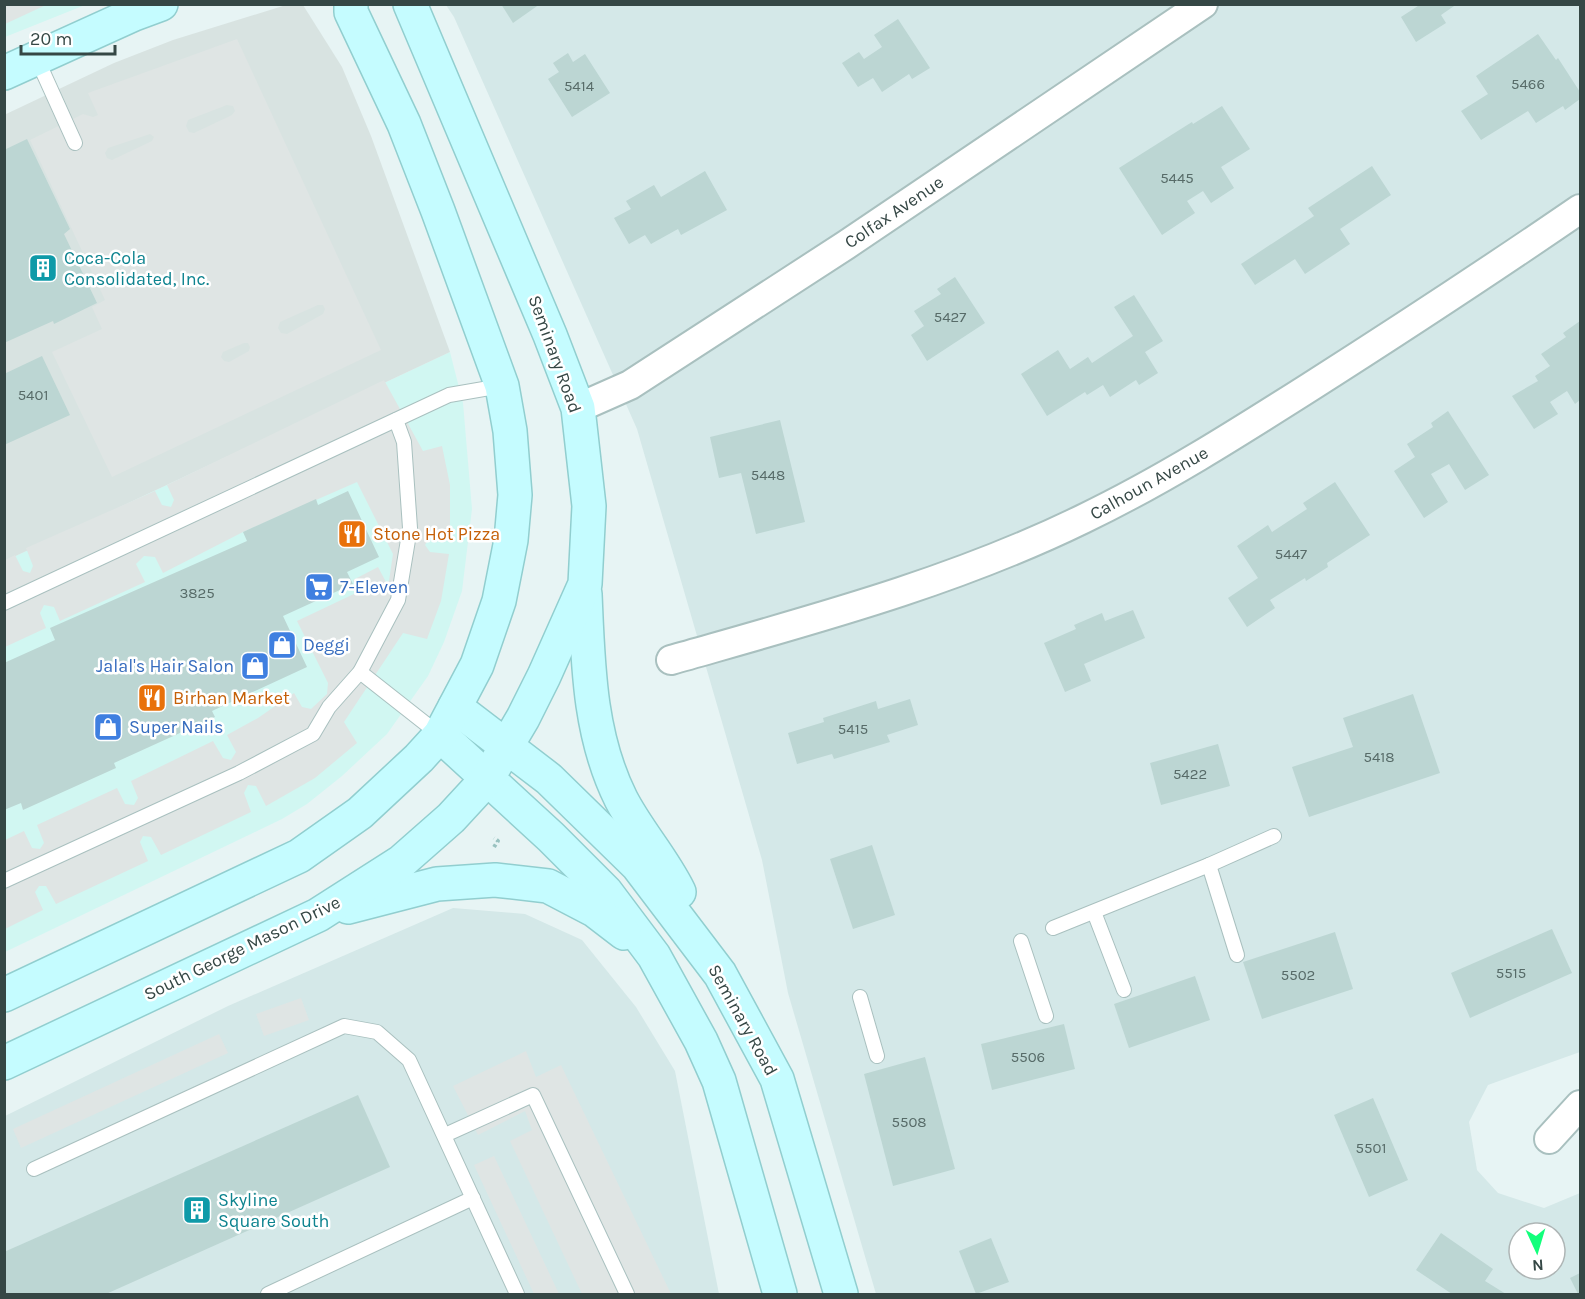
<svg xmlns="http://www.w3.org/2000/svg" width="1585" height="1299" font-family="Karla,sans-serif">
	<style>
		.residential { fill: #d4e8e8; fill-rule: evenodd }
		.commercial { fill: #d1f7f2 }
		.industrial { fill: #d8e3e1 }
		.parking { fill: #dfe5e4; fill-rule: evenodd }
		.building { fill: #bcd6d3 }
		.lines { fill: none; stroke-linecap: round; stroke-linejoin: round }
		.lane-casing { stroke: #a9c0bf; stroke-width: 16 }
		.street-casing { stroke: #a9c0bf; stroke-width: 32 }
		.secondary-casing { stroke: #91cecf; stroke-width: 36 }
		.path { stroke: #99c2c0; stroke-width: 4; stroke-dasharray: 3 3; stroke-linecap: butt }
		.lane { stroke: #fff; stroke-width: 14 }
		.street { stroke: #fff; stroke-width: 28 }
		.secondary { stroke: #c5fcff; stroke-width: 33 }
		.labels { text-anchor: middle; dominant-baseline: central; stroke-width: 5; stroke-linejoin: round; paint-order: stroke }
		.number-label { font-size: 15px; fill: #576b68 }
		.street-label { font-size: 18px; fill: #354745; stroke: #fff }
		.culture-label { font-size: 18px; fill: #0d838f; stroke: #fff; text-anchor: start }
		.food-label { font-size: 18px; fill: #c56008; stroke: #fff; text-anchor: start }
		.shop-label { font-size: 18px; fill: #366cbe; stroke: #fff; text-anchor: start }
	</style>
	<rect width="100%" height="100%" fill="#e7f4f4"/>
	<g class="residential">
		<path d="M446 5H1580V1052L1488 1085 1469 1122 1477 1170 1498 1193 1544 1208 1580 1193V1294H876L788 993 762 860 637 429 454 17ZM1519 1233H1555V1269H1519Z"/>
		<path d="M453 908 525 914 582 940 636 1007 675 1071 719 1294H5V1116L228 1006Z"/>
	</g>
	<g class="commercial">
		<path d="M5 5H85L5 37Z"/>
		<path d="M450 352 463 403 472 509 462 591 444 642 428 676 387 734 342 776 307 804 282 819 5 952V561Z"/>
	</g>
	<path class="industrial" d="M286 5H303L342 67 371 136 450 352 5 561 4 115 114 63 173 40Z"/>
	<g class="parking">
		<path d="M5 4H46V5L5 24Z"/>
		<path d="M237 39 381 350 112 477 52 352 102 329 92 307 105 300 30 140 83 114 93 117 98 115 88 93ZM227 105 233 106 235 111 232 115 194 133 189 132 186 126 188 120ZM150 134 154 137 152 141 112 160 107 158 105 153 108 148ZM318 305H323L325 309 323 314 287 334 281 333 278 328 280 322ZM244 343H248L250 347 249 351 229 362 224 361 221 357 223 352Z"/>
		<path d="M384 380 423 451 442 446 450 485V538L430 537 425 545 430 552 449 554 441 601 427 639 403 633 344 722 357 743 315 778 266 806 256 786 248 785 244 793 251 812 161 855 151 837 143 836 140 842 148 861 56 904 46 886H39L35 892 43 910 5 929V840L24 831 32 848 40 849 44 843 37 825 117 788 125 804 134 805 138 798 131 781 213 741 223 758 231 760 236 752 227 735 258 718 294 693 302 707 311 709 327 694 328 683 297 621 358 592 353 580 378 567 386 582 389 581 393 554 357 482 243 532 163 573 155 557 144 556 136 564 145 582 60 621 54 607 44 605 40 613 46 628 5 647V560L15 555 23 571 30 573 33 566 26 548 155 491 162 505 171 507 174 500 167 485Z"/>
		<path d="M301 998 309 1020 264 1036 256 1014Z"/>
		<path d="M219 1034 228 1053 21 1148 13 1129Z"/>
		<path d="M526 1051 536 1077 561 1065 671 1294H582L510 1141 532 1130 525 1111 478 1135 453 1086Z"/>
		<path d="M494 1156 559 1294H534L474 1165Z"/>
	</g>
	<g class="building">
		<path d="M501 4H540L513 23Z"/>
		<path d="M1421 4H1457L1441 15 1446 23 1416 42 1401 17Z"/>
		<path d="M898 19 930 68 912 79 909 74 882 92 873 78 858 87 842 63 859 52 864 59 882 47 874 35Z"/>
		<path d="M1538 34 1556 60 1558 58 1580 92V99L1565 110 1563 106 1536 123 1528 111 1481 140 1461 111 1488 94 1476 76Z"/>
		<path d="M568 53 573 62 585 54 610 93 572 117 548 79 559 72 553 63Z"/>
		<path d="M1222 106 1250 149 1221 167 1234 188 1211 203 1203 191 1187 201 1195 213 1162 235 1119 168 1192 122 1193 124Z"/>
		<path d="M27 139 70 229 64 234 97 303 54 324 53 321 4 343V150Z"/>
		<path d="M1372 166 1391 195 1340 229 1350 244 1305 274 1295 259 1255 285 1241 264 1314 216 1308 208Z"/>
		<path d="M705 171 727 210 681 235 678 229 651 244 645 235 629 244 614 218 631 209 626 201 654 185 661 197Z"/>
		<path d="M955 277 985 323 927 361 911 335 924 326 914 311 941 294 937 289Z"/>
		<path d="M1134 295 1163 341 1145 352 1158 373 1139 385 1136 380 1110 397 1103 385 1087 395 1085 392 1047 416 1021 374 1058 350 1070 369 1088 357 1092 363 1133 336 1114 307Z"/>
		<path d="M1580 321V400L1575 404 1567 391 1550 402 1558 414 1534 429 1512 396 1538 381 1535 376 1550 366 1541 354 1566 337 1563 333Z"/>
		<path d="M42 356 70 415 4 445V374Z"/>
		<path d="M1448 411 1489 475 1465 490 1449 464 1431 474 1448 502 1424 518 1394 471 1415 457 1407 444 1433 427 1431 423Z"/>
		<path d="M780 420 805 522 756 534 741 473 719 478 710 437Z"/>
		<path d="M1335 482 1370 535 1327 563 1328 567 1306 581 1305 578 1270 600 1275 608 1247 627 1228 598 1258 578 1237 546 1268 525 1272 532 1307 509 1303 503Z"/>
		<path d="M348 491 379 557 347 572 353 584 283 616 307 667 212 711 215 717 114 763 116 768 23 810 21 803 4 810V663L55 640 50 628 247 541 243 532 316 499 318 505Z"/>
		<path d="M1133 610 1145 638 1084 664 1091 681 1065 692 1044 643 1076 629 1074 625 1102 613 1105 621Z"/>
		<path d="M1413 694 1440 773 1309 817 1292 767 1353 747 1343 718Z"/>
		<path d="M910 699 918 725 887 735 890 742 834 759 832 754 797 764 788 733 824 722 823 718 876 701 878 709Z"/>
		<path d="M1218 744 1230 786 1161 805 1150 763Z"/>
		<path d="M872 845 895 915 853 929 830 859Z"/>
		<path d="M1552 929 1572 973 1470 1018 1451 973Z"/>
		<path d="M1335 932 1353 989 1262 1019 1243 962Z"/>
		<path d="M1195 976 1210 1020 1129 1048 1114 1004Z"/>
		<path d="M1064 1024 1075 1069 992 1090 981 1044Z"/>
		<path d="M925 1057 955 1169 893 1186 864 1074Z"/>
		<path d="M358 1095 390 1167 106 1294H4V1252Z"/>
		<path d="M1373 1098 1408 1180 1369 1197 1334 1115Z"/>
		<path d="M1441 1233 1493 1269 1485 1281 1506 1294H1452L1416 1270Z"/>
		<path d="M991 1238 1009 1282 976 1294 959 1251Z"/>
		<path d="M1580 1273V1294H1578L1570 1278Z"/>
	</g>
	<g class="lines">
		<g class="lane-casing">
			<g id="lane">
				<path d="M37 59 75 143"/>
				<path d="M4 603 449 395 501 386"/>
				<path d="M360 672 440 735"/>
				<path d="M1209 865 1237 955"/>
				<path d="M4 881 239 773 313 734 329 707 360 672 398 600 410 528 404 442 396 420"/>
				<path d="M1094 912 1124 990"/>
				<path d="M1053 928 1209 865 1274 836"/>
				<path d="M1021 941 1046 1016"/>
				<path d="M860 997 877 1056"/>
				<path d="M445 1135 533 1095 627 1294"/>
				<path d="M34 1169 344 1026 377 1032 409 1060 517 1294"/>
				<path d="M268 1294 473 1198"/>
			</g>
		</g>
		<g class="street-casing">
			<g id="street">
				<path d="M578 408 630 385 846 245 1203 4"/>
				<path d="M671 660C811 620 952 583 1083 519 1162 481 1236 434 1310 387 1401 329 1491 270 1580 209"/>
				<path d="M1549 1139 1580 1105"/>
			</g>
		</g>
		<g class="secondary-casing">
			<g id="secondary">
				<path d="M4 73 134 14 161 4"/>
				<path d="M585 594C588 664 589 735 621 799 638 832 663 859 679 892"/>
				<path d="M455 707 549 779 638 866 720 974 777 1079 841 1294"/>
				<path d="M440 735 551 837 606 892 654 956 701 1041 719 1081 780 1294"/>
				<path d="M348 907 437 884 495 880 548 886 594 910 624 933"/>
				<path d="M4 995 299 856 360 813 419 758 440 735 477 665 499 601 511 540 515 495 510 431 502 386 438 211 404 124 351 12V4"/>
				<path d="M4 1063 318 915 401 862 451 818 487 779 523 718 544 676 585 584 589 506 578 408 550 335 410 4"/>
			</g>
		</g>
		<path class="path" d="M494 847 498 841 494 838"/>
		<use href="#lane" class="lane"/>
		<use href="#street" class="street"/>
		<use href="#secondary" class="secondary"/>
	</g>
	<defs>
		<g id="building-square" transform="scale(1.5)"><rect x="-9" y="-9" width="18" height="18" rx="4" fill="#0f9aa8" stroke="#fff"/><path d="M-4-6H4V6H1V3H-1V6H-4ZM-2.5-4.3h1.7v1.8h-1.7ZM.8-4.3h1.7v1.8H.8ZM-2.5-1h1.7V.8h-1.7ZM.8-1h1.7V.8H.8Z" fill="#fff"/></g>
		<g id="restaurant-square" transform="scale(1.5)"><rect x="-9" y="-9" width="18" height="18" rx="4" fill="#e8710a" stroke="#fff"/><path d="M-5-6h1v4h1v-4h1v4h1v-4h1v5L-1.5 .5V6h-2V.5L-5-1ZM5-6V6H3V1.5H1.5Q1.5-4 5-6Z" fill="#fff"/></g>
		<g id="supermarket-square" transform="scale(1.5)"><rect x="-9" y="-9" width="18" height="18" rx="4" fill="#3f7fe0" stroke="#fff"/><path d="M-6-5.5h2.5l.6 2H6L4.5 2H-2.5L-4.4-4H-6ZM-1.5 3.2a1.3 1.3 0 1 0 .1 0ZM3 3.2a1.3 1.3 0 1 0 .1 0Z" fill="#fff"/></g>
		<g id="shop-square" transform="scale(1.5)"><rect x="-9" y="-9" width="18" height="18" rx="4" fill="#3f7fe0" stroke="#fff"/><path d="M-5-2.5h2.3a2.7 3.5 0 0 1 5.4 0H5L5.5 6h-11ZM-1.5-2.5h3a1.5 2.3 0 0 0-3 0Z" fill="#fff"/></g>
	</defs>
	<g fill-rule="evenodd">
		<use href="#building-square" x="43" y="268"/>
		<use href="#restaurant-square" x="352" y="534"/>
		<use href="#supermarket-square" x="319" y="587"/>
		<use href="#shop-square" x="282" y="645"/>
		<use href="#shop-square" x="255" y="666"/>
		<use href="#restaurant-square" x="152" y="698"/>
		<use href="#shop-square" x="108" y="727"/>
		<use href="#building-square" x="197" y="1210"/>
	</g>
	<g class="labels">
		<g class="number-label">
			<text x="1528" y="84">5466</text>
			<text x="579" y="86">5414</text>
			<text x="1177" y="178">5445</text>
			<text x="950" y="317">5427</text>
			<text x="33" y="395">5401</text>
			<text x="768" y="475">5448</text>
			<text x="1291" y="554">5447</text>
			<text x="197" y="593">3825</text>
			<text x="853" y="729">5415</text>
			<text x="1379" y="757">5418</text>
			<text x="1190" y="774">5422</text>
			<text x="1511" y="973">5515</text>
			<text x="1298" y="975">5502</text>
			<text x="1028" y="1057">5506</text>
			<text x="909" y="1122">5508</text>
			<text x="1371" y="1148">5501</text>
		</g>
		<g class="street-label">
			<text transform="translate(894 212) rotate(-34)">Colfax Avenue</text>
			<text transform="translate(555 354) rotate(70)">Seminary Road</text>
			<text transform="translate(1149 483) rotate(-29)">Calhoun Avenue</text>
			<text transform="translate(242 948) rotate(-26)">South George Mason Drive</text>
			<text transform="translate(743 1020) rotate(61)">Seminary Road</text>
		</g>
		<g class="culture-label">
			<text x="64" y="258">Coca-Cola<tspan x="64" dy="21">Consolidated, Inc.</tspan></text>
			<text x="218" y="1200">Skyline<tspan x="218" dy="21">Square South</tspan></text>
		</g>
		<g class="food-label">
			<text x="373" y="534">Stone Hot Pizza</text>
			<text x="173" y="698">Birhan Market</text>
		</g>
		<g class="shop-label">
			<text x="340" y="587">7-Eleven</text>
			<text x="303" y="645">Deggi</text>
			<text x="234" y="666" text-anchor="end">Jalal's Hair Salon</text>
			<text x="129" y="727">Super Nails</text>
		</g>
	</g>
	<rect width="1585" height="1299" fill="none" stroke="#354745" stroke-width="12"/>
	<g transform="translate(1537 1251) rotate(176)"><circle r="28" fill="#ffffff" stroke="#aeb5b5" stroke-width="1.5"/>
	<path d="M0-4.5L10 22L0 15L-10 22Z" fill="#12ff7b"/>
	<text y="-9" font-size="16" font-weight="bold" text-anchor="middle" fill="#354745">N</text>
	</g>
	<path d="M21 45v9h94v-9" fill="none" stroke="#354745" stroke-width="3"/>
	<text x="30" y="45" font-size="18" fill="#354745" stroke="#ffffff" stroke-width="4.5" paint-order="stroke">20 m</text>
</svg>
